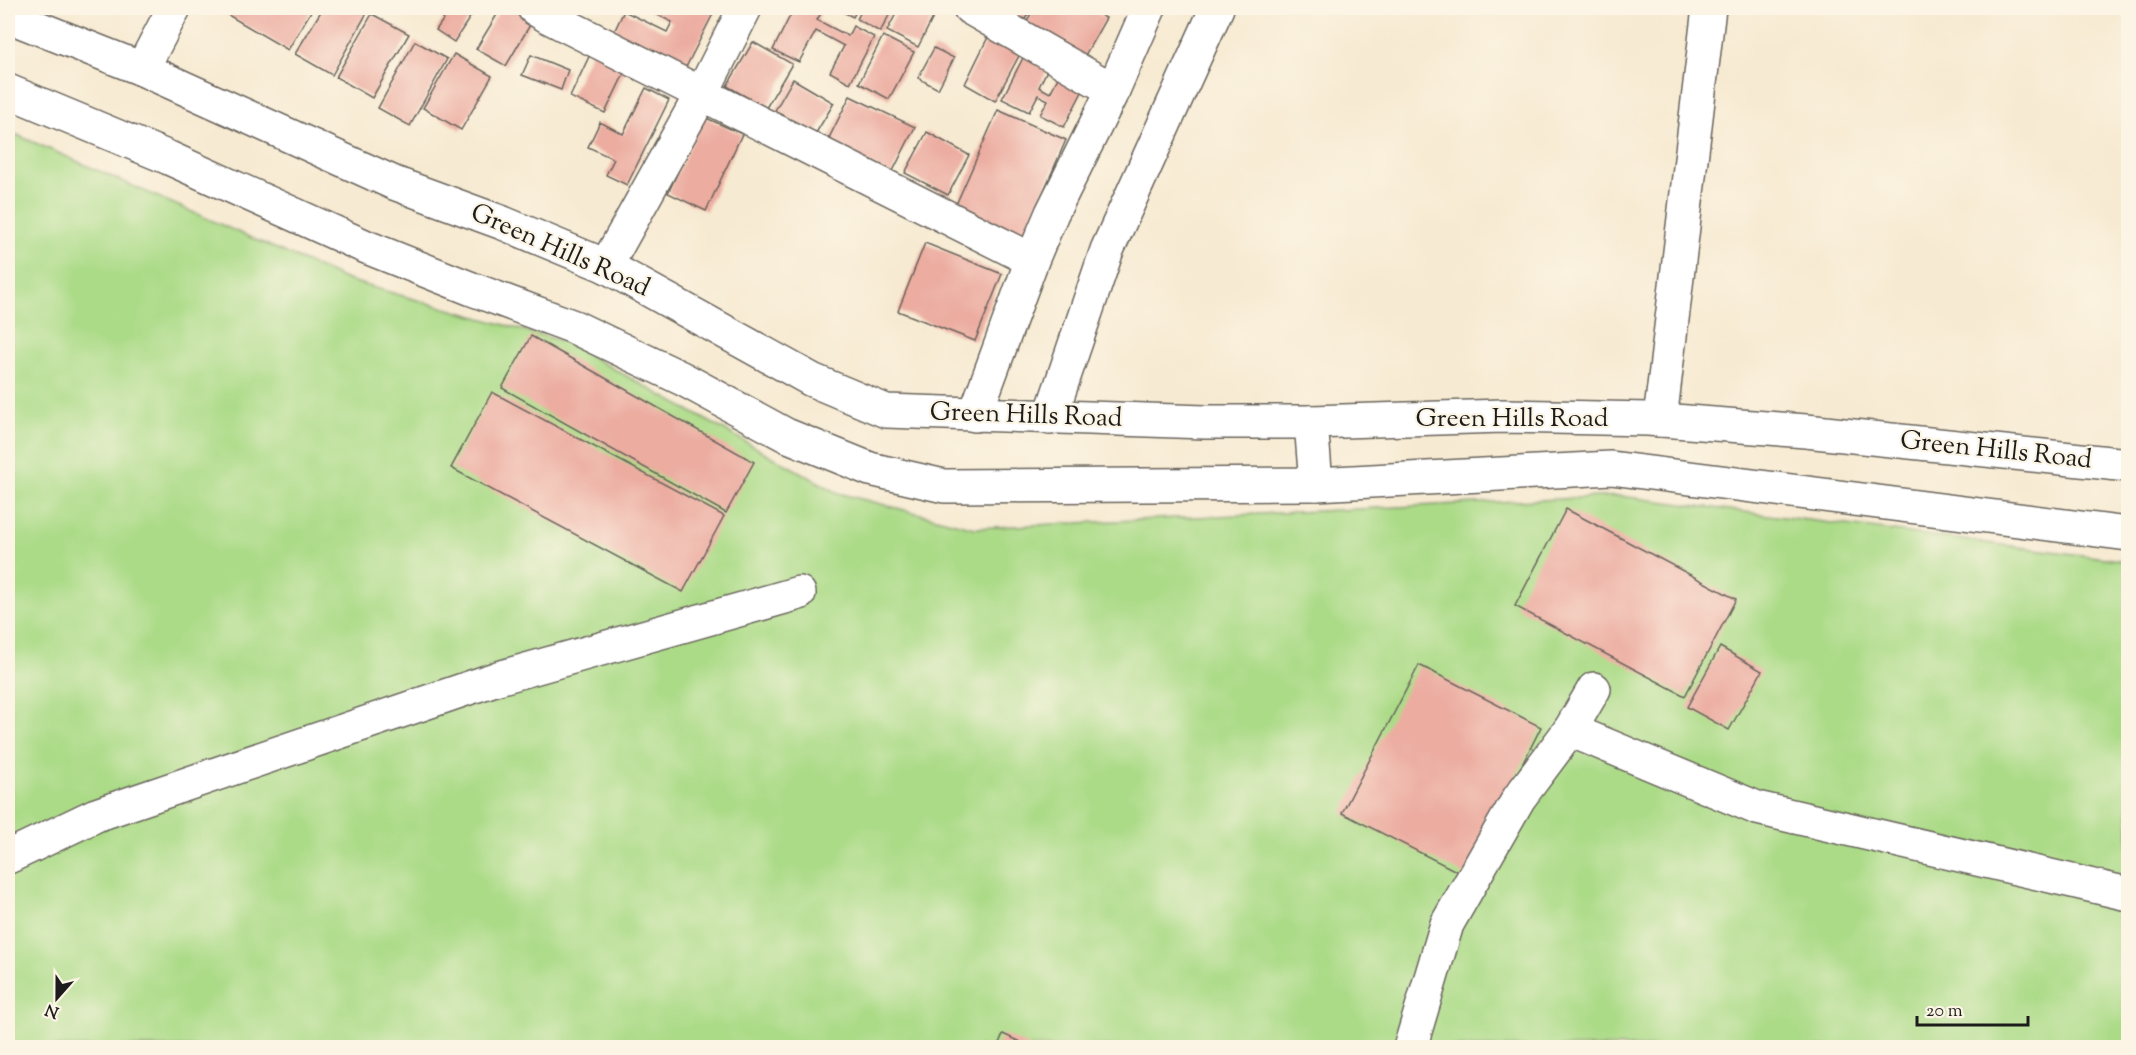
<svg xmlns="http://www.w3.org/2000/svg" width="2136" height="1055" font-family="'Sorts Mill Goudy',serif">
	<style>
		.green { fill: #acdb88; stroke: #647c52; stroke-width: 1.5 }
		.building { fill: #ecaca0 }
		.lines { fill: none; stroke-linecap: round; stroke-linejoin: round }
		.minor-casing { stroke: #69645c; stroke-width: 36 }
		.minor { stroke: #fff; stroke-width: 33 }
		.labels { text-anchor: middle; dominant-baseline: central; stroke-width: 4.5; stroke-linejoin: round; paint-order: stroke }
		.street-label { font-size: 26px; fill: #1c1c1c; stroke: #fcf5e5 }
	</style>
	<rect width="100%" height="100%" fill="#fcf5e5"/>
	<filter id="ink" filterUnits="userSpaceOnUse"><feTurbulence type="fractalNoise" baseFrequency=".0167" numOctaves="2"/><feDisplacementMap in="SourceGraphic" scale="12" xChannelSelector="R" yChannelSelector="G"/><feConvolveMatrix kernelMatrix="1 2 1 2 8 2 1 2 1" color-interpolation-filters="sRGB"/></filter>
	<filter id="wash" filterUnits="userSpaceOnUse"><feTurbulence type="fractalNoise" baseFrequency=".008" numOctaves="4" result="noise"/><feDisplacementMap in="SourceGraphic" scale="24" xChannelSelector="R" yChannelSelector="G"/><feGaussianBlur stdDeviation="1.35" result="paint"/><feColorMatrix in="noise" values="0 0 0 0 0 0 0 0 0 0 0 0 0 0 0 0 0 1.4 0 .05"/><feComposite in="paint" operator="in"/></filter>
	<g filter="url(#wash)">
		<rect width="100%" height="100%" fill="#f7ead2"/>
		<path class="green" d="M8 131 347 280 565 342 838 493 975 528 1620 496 2128 561V1047H8Z"/>
		<g id="blocks">
			<g class="building">
				<path d="M216 8H313L288 50Z"/>
				<path d="M323 8H361L368 11 332 75 295 54Z"/>
				<path d="M451 8H476L454 42 436 30Z"/>
				<path d="M501 8H528L537 13 506 66 476 49Z"/>
				<path d="M644 8H710L715 10 681 77 613 34 624 11 667 32 672 22Z"/>
				<path d="M794 8H824L817 20 848 36 853 26 874 37 850 83 830 72 844 46 816 31 799 62 773 50Z"/>
				<path d="M835 8H858L853 17Z"/>
				<path d="M863 8H893L880 32 857 19Z"/>
				<path d="M899 8H938L918 47 887 31Z"/>
				<path d="M997 8H1032L1023 22Z"/>
				<path d="M1034 8H1087L1106 18 1084 57 1025 25Z"/>
				<path d="M372 14 409 34 372 98 336 77Z"/>
				<path d="M989 35 1021 52 995 101 965 84Z"/>
				<path d="M883 36 914 52 889 99 859 83Z"/>
				<path d="M415 41 447 59 410 126 378 108Z"/>
				<path d="M753 42 792 64 766 108 727 86Z"/>
				<path d="M594 46 629 63 605 113 570 97Z"/>
				<path d="M934 48 954 58 938 89 918 78Z"/>
				<path d="M454 54 492 76 461 130 423 108Z"/>
				<path d="M1025 54 1049 66 1039 87 1050 93 1060 74 1085 86 1064 127 1040 115 1048 100 1038 95 1029 112 1002 99Z"/>
				<path d="M531 55 568 70 561 90 522 75Z"/>
				<path d="M793 79 834 103 813 138 773 114Z"/>
				<path d="M646 88 669 100 627 185 606 175 614 159 588 147 600 122 623 134Z"/>
				<path d="M850 96 915 127 891 175 826 144Z"/>
				<path d="M998 110 1066 140 1023 239 954 209Z"/>
				<path d="M704 117 742 134 706 211 668 193Z"/>
				<path d="M927 132 969 155 948 195 905 173Z"/>
				<path d="M925 243 1002 274 975 341 898 311Z"/>
				<path d="M531 336 754 462 726 513 502 388Z"/>
				<path d="M492 392 724 516 683 592 451 468Z"/>
				<path d="M1566 509 1736 599 1685 696 1515 606Z"/>
				<path d="M1720 647 1762 671 1729 730 1687 707Z"/>
				<path d="M1419 665 1541 727 1466 876 1342 813Z"/>
				<path d="M1003 1034 1033 1048H997Z"/>
			</g>
		</g>
	</g>
	<g filter="url(#ink)">
		<use href="#blocks" fill-opacity="0" stroke="#69645c" stroke-width="1.5"/>
		<g class="lines">
			<g class="minor-casing">
				<g id="minor">
					<path d="M534 8 549 17 1032 260"/>
					<path d="M970 8 1113 90"/>
					<path d="M8 16 142 69 394 183 503 223 606 266 812 380 886 411 1205 422H1311L1503 416 1648 419 1806 431 2128 465"/>
					<path d="M142 69 174 8"/>
					<path d="M8 91 169 158 364 246 472 289 574 327 683 379 786 435 870 469 944 486 1316 484 1611 468 2128 534"/>
					<path d="M606 266 701 95 745 8"/>
					<path d="M975 415 1032 260 1052 213 1113 90 1149 8"/>
					<path d="M1050 418 1107 250 1217 8"/>
					<path d="M1660 420 1709 8"/>
					<path d="M1311 422 1316 484"/>
					<path d="M1570 730 1757 808 2128 894"/>
					<path d="M8 857 96 815 498 678 799 593"/>
					<path d="M1410 1048 1447 924 1519 798 1570 730 1594 689"/>
				</g>
			</g>
			<use href="#minor" class="minor"/>
		</g>
	</g>
	<g class="labels">
		<g class="street-label">
			<text transform="translate(560 251) rotate(24)">Green Hills Road</text>
			<text transform="translate(1026 416) rotate(2)">Green Hills Road</text>
			<text x="1512" y="419">Green Hills Road</text>
			<text transform="translate(1996 451) rotate(6)">Green Hills Road</text>
		</g>
	</g>
	<rect width="2136" height="1055" fill="none" stroke="#fcf5e5" stroke-width="30"/>
	<g transform="translate(57 998) rotate(201)" stroke="#fcf5e5" stroke-width="4.5" paint-order="stroke">
	<path d="M0-4.5L10 22L0 15L-10 22Z" fill="#1c1c1c"/>
	<text y="-9" font-size="16" font-weight="bold" text-anchor="middle" fill="#1c1c1c">N</text>
	</g>
	<path d="M1917 1016v9h111v-9" fill="none" stroke="#1c1c1c" stroke-width="3"/>
	<text x="1926" y="1016" font-size="18" fill="#1c1c1c" stroke="#fcf5e5" stroke-width="4.5" paint-order="stroke">20 m</text>
</svg>
